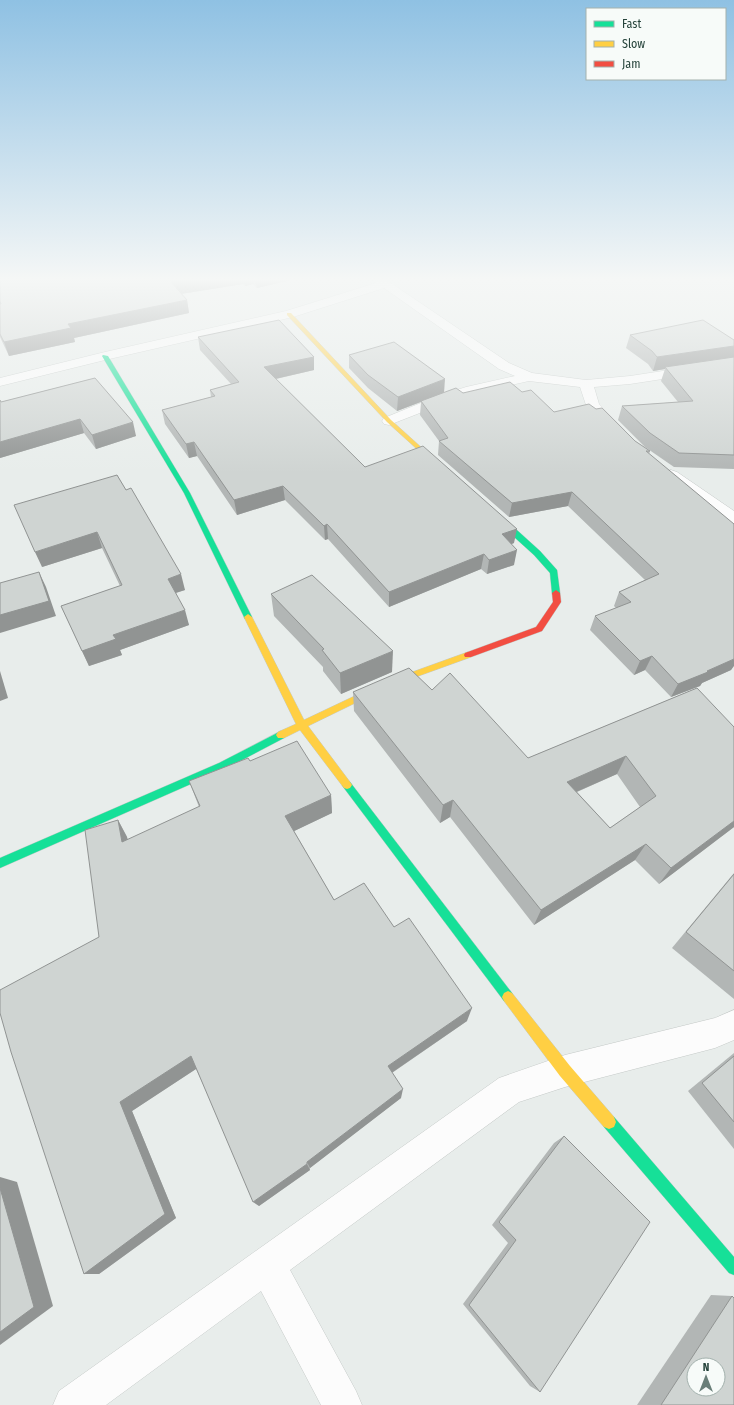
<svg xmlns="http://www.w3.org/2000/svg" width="734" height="1405" font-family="'Fira Sans Condensed',sans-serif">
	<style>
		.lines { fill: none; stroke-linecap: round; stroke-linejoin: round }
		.street-casing { stroke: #c5cac8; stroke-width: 1 }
		.fast-casing { stroke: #c3cbc8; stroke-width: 1 }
		.slow-casing { stroke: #c3cbc8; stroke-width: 1 }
		.jam-casing { stroke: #c3cbc8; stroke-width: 1 }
		.street { fill: #fcfcfc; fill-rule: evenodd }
		.fast { fill: #16e098; fill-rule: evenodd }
		.slow { fill: #ffcf43; fill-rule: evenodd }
		.jam { fill: #f24e42; fill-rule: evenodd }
		.wall { fill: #b2b6b5; fill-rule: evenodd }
		.shaded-wall { fill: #919493 }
		.building { fill: #cfd4d2; stroke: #919493; fill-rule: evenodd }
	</style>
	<rect width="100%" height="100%" fill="#e8edeb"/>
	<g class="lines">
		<g class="street-casing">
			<g id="street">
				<path d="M369 277H382L509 363 532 373 586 380 630 376 734 360V368L630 384 594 387 599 404 625 430 622 433 617 435 612 433 587 408 580 387 529 381 475 393 448 402 389 425 384 424 382 421 384 418 438 396 466 387 515 376 499 369 384 288 293 317 105 360 0 386V378L105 352 286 311 376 283Z"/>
				<path d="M671 470 677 472 734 511V524L728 523 665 478 663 475 665 472Z"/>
				<path d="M734 1010V1040L715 1048 565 1087 519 1102 290 1270 356 1391 362 1405H321L261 1291 106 1405H53L59 1391 499 1078 565 1055 715 1018Z"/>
			</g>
		</g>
		<g class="fast-casing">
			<g id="fast">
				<path d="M103 355 108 356 190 493 252 617 251 619H245L244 617 184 493 102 356Z"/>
				<path d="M491 512H497L540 551 557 570 560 593 559 595H553L552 593 550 573 534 555 491 516Z"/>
				<path d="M281 731 284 732 286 735 284 738 225 769 0 868V858L219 763Z"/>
				<path d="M347 781 350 782 512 993 514 997 512 1001 508 1003 504 1001 344 788 342 785 344 782Z"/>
				<path d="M609 1115 614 1117 734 1257V1275L729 1273 604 1127 602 1122 604 1117Z"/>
			</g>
		</g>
		<g class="slow-casing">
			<g id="slow">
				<path d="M287 313H291L391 420 443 467V469H439L387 422 287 315Z"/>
				<path d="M248 614 252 617 304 720 382 683 465 653 468 652 472 655 471 657 388 687 308 726 350 782 352 785 350 788 347 789 344 788 300 730 284 738H278L276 735 278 732 296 724 244 617Z"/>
				<path d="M508 991 512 993 570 1066 614 1117 616 1122 614 1127 609 1129 604 1127 560 1076 504 1001 502 997 504 993Z"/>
			</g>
		</g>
		<g class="jam-casing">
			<path id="jam" d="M556 590 560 593 561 602 542 631 471 657H465L464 655 465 653 536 627 553 602 552 593Z"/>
		</g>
		<use href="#street" class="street"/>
		<use href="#fast" class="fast"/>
		<use href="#slow" class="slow"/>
		<use href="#jam" class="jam"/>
	</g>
	<g class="wall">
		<path d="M0 277H303L257 288 253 284 245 286 243 284 181 294 187 300 189 313 74 338 75 342 9 356 0 337Z"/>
		<path d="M630 335 734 340V469L674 467 645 447 618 420 622 406 678 402 661 381 665 369 653 371 648 364 626 348Z"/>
		<path d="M198 337 314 357V370L276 379 365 467 514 543 511 544 514 565 487 574 481 569 389 607 328 539 325 540 285 500 237 515 197 456 189 458 165 424 162 410 211 397 210 390 231 384 200 350Z"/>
		<path d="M349 355 444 393 522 392 554 412 635 441 650 451 649 454 733 666 731 670 702 683 700 686 671 697 645 670 634 675 590 630 595 616 616 608 614 606 619 592 645 580 568 506 509 517 438 455 439 441 420 415 421 402 397 411 368 388 349 368Z"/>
		<path d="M95 378 136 436 96 449 84 433 0 458V400L1 402Z"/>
		<path d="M117 475 185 590 176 593 189 625 120 650 122 655 89 666 61 606 120 586 102 548 42 567Z"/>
		<path d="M271 594 392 672 341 694 323 671V667L274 616Z"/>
		<path d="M697 688 734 827 659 884 635 860 534 925 450 817 440 823 354 711 353 692 432 690 528 758ZM617 774 640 807 610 828 577 792Z"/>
		<path d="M250 761 331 795 332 813 294 831 334 900 394 927 467 1021 392 1073 401 1098 310 1168V1170L259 1206 196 1069 132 1111 176 1218 99 1274H84L99 937 118 820 127 837 128 840 199 807 189 781Z"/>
		<path d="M734 873V999L672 948Z"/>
		<path d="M734 1053V1149L688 1091Z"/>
		<path d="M564 1136 540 1392 530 1386 463 1304 508 1243 492 1225 554 1143Z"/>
		<path d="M711 1295 732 1296 734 1405H637Z"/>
	</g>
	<g class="shaded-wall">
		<path d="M205 277H242L243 284 174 295 171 282Z"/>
		<path d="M244 277H252L253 284 245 286Z"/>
		<path d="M256 277H303L257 288Z"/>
		<path d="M187 300 189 313 74 338 75 342 9 356 4 342 68 324Z"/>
		<path d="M734 346V359L665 367V369L653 371 657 357Z"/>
		<path d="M314 357V370L266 381 264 367Z"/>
		<path d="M445 379 444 393 397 411 398 397Z"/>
		<path d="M80 419 84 433 0 458V442Z"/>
		<path d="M133 422 136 436 96 449 92 435Z"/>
		<path d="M194 442 197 456 189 458 186 444Z"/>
		<path d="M283 486 285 500 237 515 234 500Z"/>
		<path d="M572 492 568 506 509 517 512 503Z"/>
		<path d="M327 524 328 539 325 540 324 526Z"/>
		<path d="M517 529 514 543 499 549 502 534Z"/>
		<path d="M97 532 102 548 42 567 35 552Z"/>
		<path d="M517 550 514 565 487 574 489 560Z"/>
		<path d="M484 554 481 569 389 607V592Z"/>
		<path d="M39 572 46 587 56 616 0 633V615Z"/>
		<path d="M181 574 185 590 172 594 168 579Z"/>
		<path d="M185 610 189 625 120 650 122 655 89 666 82 651 113 635Z"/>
		<path d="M393 651 392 672 341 694 340 673Z"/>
		<path d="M652 656 645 670 634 675 640 661Z"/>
		<path d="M734 659V666L731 670 702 683 700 686 671 697 678 684Z"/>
		<path d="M0 671 8 698 0 701Z"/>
		<path d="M626 756 617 774 560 799 567 782Z"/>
		<path d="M331 795 332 813 288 834 285 816Z"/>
		<path d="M453 800 450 817 440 823 443 805Z"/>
		<path d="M118 820 127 837 131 859 122 842Z"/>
		<path d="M734 821V827L659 884 671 868Z"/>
		<path d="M646 844 635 860 534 925 541 910Z"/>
		<path d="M472 1008 467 1021 387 1076 388 1066Z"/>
		<path d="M191 1056 199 1067 132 1111 176 1218 99 1274H84L120 1102Z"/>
		<path d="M403 1089 401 1098 310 1168 307 1162Z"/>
		<path d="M307 1164 310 1170 259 1206 253 1202Z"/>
		<path d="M0 1177 17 1182 53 1306 0 1345Z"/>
	</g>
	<g class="building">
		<path d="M0 277H205L171 282 187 300 68 324 71 328 4 342 0 334V304H1L0 301Z"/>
		<path d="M279 320 314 357 264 367 365 467 423 446 517 529 502 534 517 550 489 560 484 554 389 592 327 524 324 526 283 486 234 500 194 442 186 444 162 410 215 396 210 390 239 382 198 337Z"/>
		<path d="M703 320 734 340V346L657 357 652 351 630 335Z"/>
		<path d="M394 342 445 379 398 397 368 375 349 355Z"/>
		<path d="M734 357V455L679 453 650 433 622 406 693 401 665 367Z"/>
		<path d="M95 378 133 422 92 435 80 419 0 442V400L1 402Z"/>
		<path d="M510 382 522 392 531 390 554 412 589 404 596 409 602 408 635 441 650 451H646L734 524V659L707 671 708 672 678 684 652 656 640 661 595 616 631 602 619 592 659 574 572 492 512 503 439 441 448 438 421 401 456 388 463 393Z"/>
		<path d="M117 475 126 490 131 488 181 574 168 579 185 610 113 635 116 639 82 651 61 606 122 585 97 532 35 552 14 505Z"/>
		<path d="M39 572 49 601 0 615V583Z"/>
		<path d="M312 575 393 651 340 673 322 650 324 649 271 594Z"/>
		<path d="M409 668 432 690 450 673 528 758 697 688 734 727V821L671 868 646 844 541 910 453 800 443 805 353 692ZM626 756 656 796 610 828 567 782Z"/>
		<path d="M297 741 331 795 285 816 334 900 364 883 394 927 409 918 472 1008 388 1066 403 1089 307 1162V1164L253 1202 191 1056 120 1102 165 1214 84 1274 11 1052 0 1013V990L99 937 85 830 118 820 122 842 200 806 189 781 248 758 250 761Z"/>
		<path d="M734 874V971L686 932Z"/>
		<path d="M734 1056V1122L702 1083Z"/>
		<path d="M564 1136 650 1222 540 1392 469 1305 516 1240 499 1222Z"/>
		<path d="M0 1188 34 1307 0 1332Z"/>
		<path d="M732 1296 734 1298V1405H661ZM694 1365H718V1389H694Z"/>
	</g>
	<linearGradient id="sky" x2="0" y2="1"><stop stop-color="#8fc1e3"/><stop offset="0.59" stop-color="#f5f7f6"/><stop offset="1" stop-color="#f5f7f6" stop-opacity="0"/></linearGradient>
	<rect width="734" height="473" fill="url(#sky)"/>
	<rect x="586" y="8" width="140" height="72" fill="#f7fbf9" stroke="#a3b1ad"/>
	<rect x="594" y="21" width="20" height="6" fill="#16e098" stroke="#a3b1ad"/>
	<text x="622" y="28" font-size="12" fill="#24423a">Fast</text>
	<rect x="594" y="41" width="20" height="6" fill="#ffcf43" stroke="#a3b1ad"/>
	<text x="622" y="48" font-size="12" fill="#24423a">Slow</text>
	<rect x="594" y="61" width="20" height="6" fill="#f24e42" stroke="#a3b1ad"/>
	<text x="622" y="68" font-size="12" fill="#24423a">Jam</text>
	<g transform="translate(706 1377)"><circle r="19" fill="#f7fbf9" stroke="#a3b1ad"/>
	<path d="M0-3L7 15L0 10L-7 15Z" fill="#697e78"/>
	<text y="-6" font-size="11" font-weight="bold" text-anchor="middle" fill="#24423a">N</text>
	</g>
</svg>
